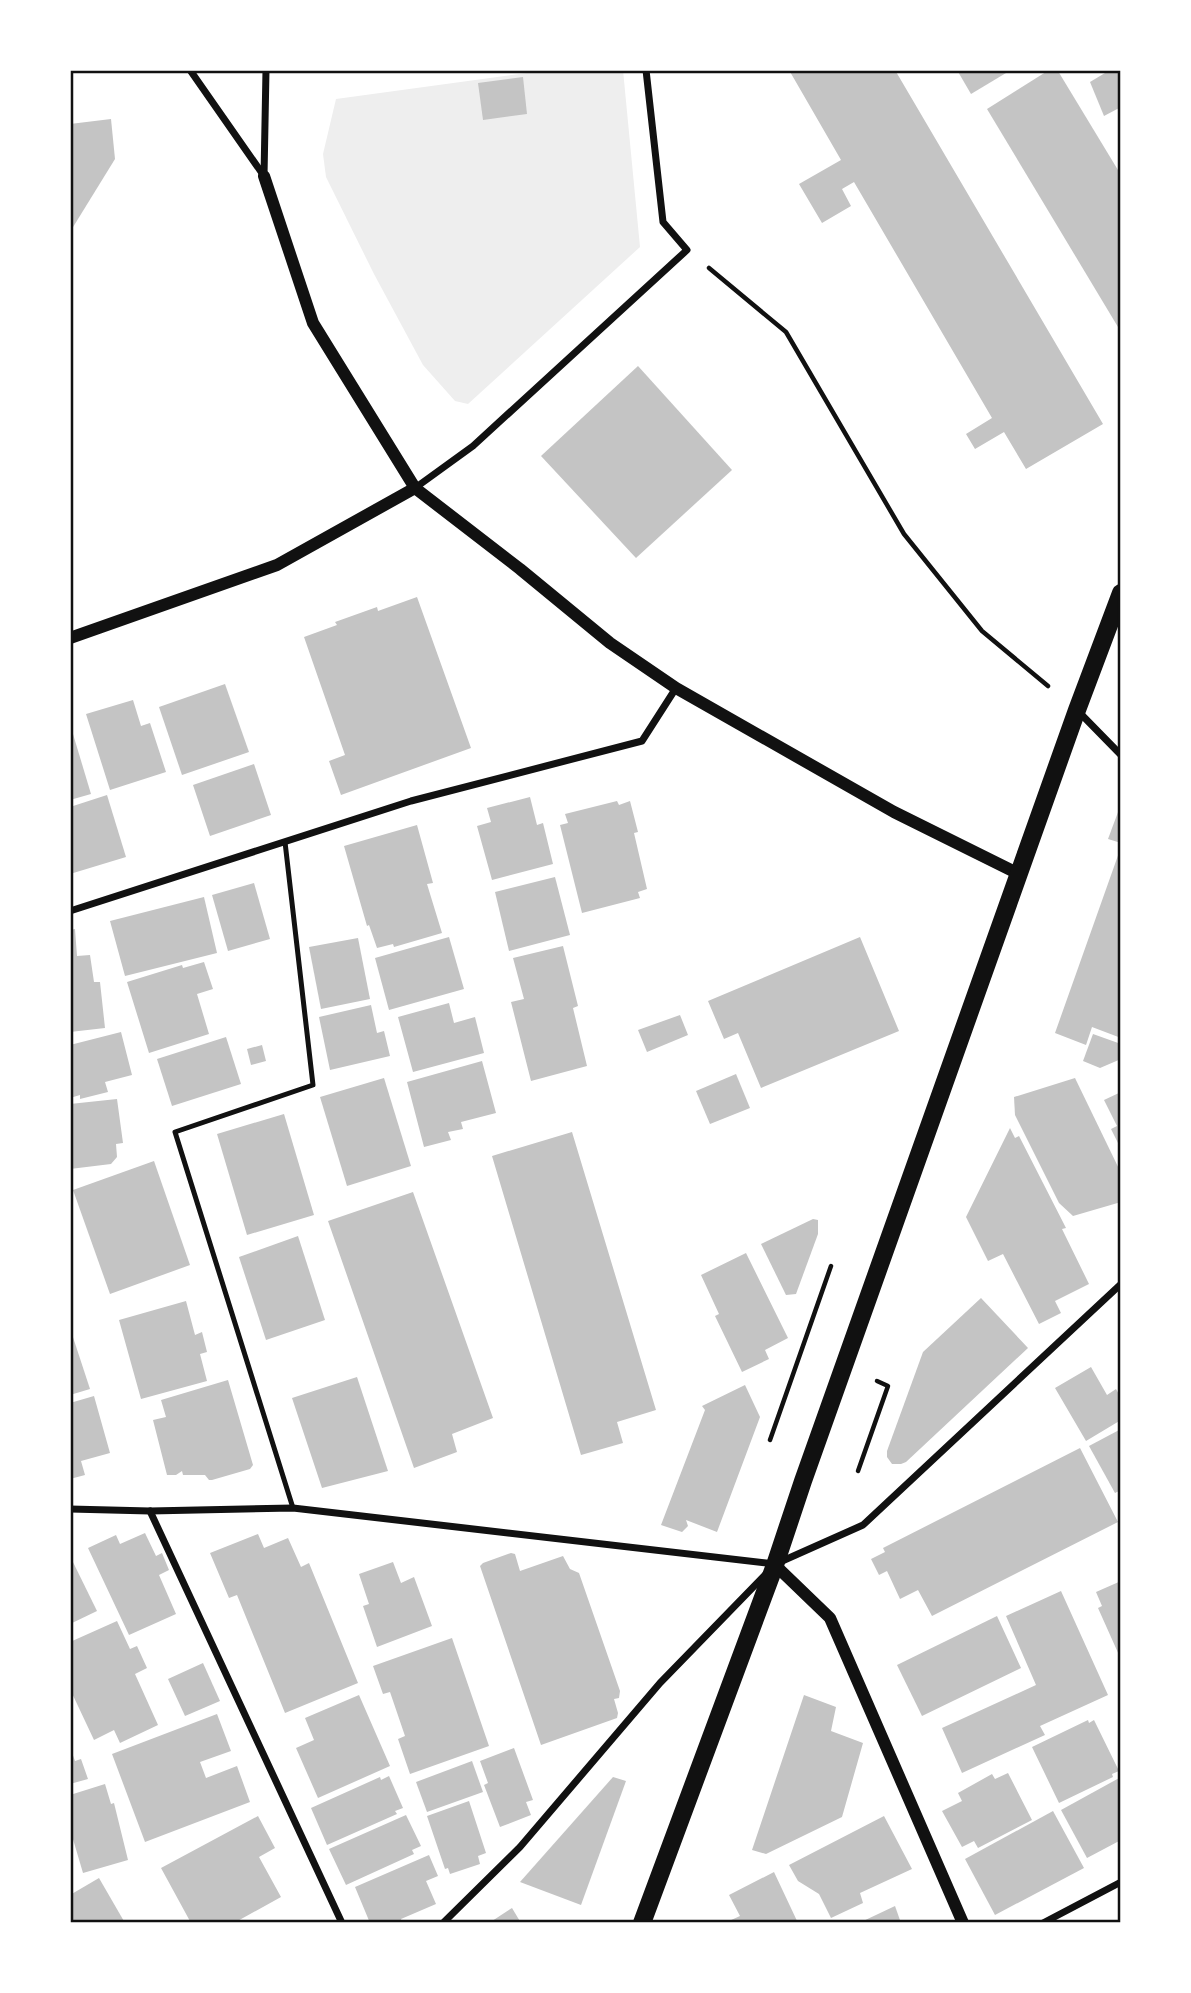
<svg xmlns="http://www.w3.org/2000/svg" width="1191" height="1993" font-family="'IBM Plex Sans',sans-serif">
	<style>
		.green { fill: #eee }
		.building { fill: #c4c4c4 }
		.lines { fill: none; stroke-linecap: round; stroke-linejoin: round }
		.path { stroke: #111; stroke-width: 4.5 }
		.service { stroke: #111; stroke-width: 5 }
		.minor { stroke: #111; stroke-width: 7 }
		.tertiary { stroke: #111; stroke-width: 12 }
		.primary { stroke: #111; stroke-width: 18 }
		.neatline { fill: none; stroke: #111; stroke-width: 2.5 }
	</style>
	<rect width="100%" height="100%" fill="#fff"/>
	<path class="green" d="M549 70H623L640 247 468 404 455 401 423 365 374 274 326 177 323 154 336 99Z"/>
	<g class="building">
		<path d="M789 70H895L1103 424 1026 469 1004 432 975 449 966 434 992 418 854 182 842 189 851 206 822 223 799 184 841 160Z"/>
		<path d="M957 70H1011L971 94Z"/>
		<path d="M1049 70 1058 71 1121 175V332L987 109Z"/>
		<path d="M1110 70H1121V107L1104 116 1090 82Z"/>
		<path d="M523 77 527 114 483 120 478 83Z"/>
		<path d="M111 119 115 159 70 232V124Z"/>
		<path d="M638 366 732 470 636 558 541 456Z"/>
		<path d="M417 597 471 748 341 795 329 761 345 755 304 637 337 625 335 622 377 607 378 611Z"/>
		<path d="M225 684 249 752 182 775 159 707Z"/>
		<path d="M133 700 141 726 150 723 166 772 110 790 86 714Z"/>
		<path d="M70 724 91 794 70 800Z"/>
		<path d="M254 764 271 815 210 836 193 785Z"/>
		<path d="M107 795 126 857 70 874V807Z"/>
		<path d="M530 797 537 825 543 823 553 864 492 880 477 826 491 822 487 808Z"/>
		<path d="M617 801 619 805 630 801 638 832 634 833 647 889 638 892 640 898 582 913 560 825 568 823 565 814Z"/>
		<path d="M1121 804V843L1108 839Z"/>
		<path d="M417 825 433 883 427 884 442 933 394 947 393 944 377 948 369 925 367 926 344 846Z"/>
		<path d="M1121 847V1038L1092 1027 1086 1045 1055 1033Z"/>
		<path d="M555 877 570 935 509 951 495 892Z"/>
		<path d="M254 883 270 939 228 951 212 895Z"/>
		<path d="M204 897 217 953 125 976 110 921Z"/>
		<path d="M75 929 77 956 90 955 94 982H100L105 1028 70 1032V930Z"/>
		<path d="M449 937 464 989 389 1010 375 958Z"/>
		<path d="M860 937 899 1031 761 1088 738 1033 724 1039 708 1001Z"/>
		<path d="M358 938 370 999 321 1009 309 947Z"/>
		<path d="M563 946 578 1006 573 1008 587 1066 531 1081 511 1002 524 999 513 958Z"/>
		<path d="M204 962 213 989 197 994 209 1034 149 1053 127 982 182 965 183 968Z"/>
		<path d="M449 1003 454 1023 475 1017 484 1053 413 1072 398 1017Z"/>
		<path d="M371 1005 377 1033 384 1031 390 1056 330 1070 319 1017Z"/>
		<path d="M680 1015 688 1035 647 1052 638 1030Z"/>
		<path d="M121 1032 132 1075 105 1082 108 1092 80 1099V1095L70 1098V1045Z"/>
		<path d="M1093 1034 1121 1044V1059L1100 1068 1083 1061Z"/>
		<path d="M226 1037 241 1084 172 1106 157 1059Z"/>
		<path d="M262 1045 266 1061 251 1065 247 1049Z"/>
		<path d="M482 1061 496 1113 461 1122 463 1129 448 1132 451 1140 424 1147 407 1082Z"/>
		<path d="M736 1074 750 1108 710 1124 696 1091Z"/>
		<path d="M384 1078 411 1166 347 1186 320 1097Z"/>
		<path d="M1075 1078 1121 1173V1202L1073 1216 1059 1203 1015 1115 1014 1097Z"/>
		<path d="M1121 1092V1149L1111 1129 1117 1126 1104 1100Z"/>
		<path d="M117 1099 123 1143 116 1144 117 1157 111 1164 70 1169V1104Z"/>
		<path d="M284 1114 314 1215 247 1235 217 1134Z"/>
		<path d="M1010 1128 1015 1138 1019 1136 1066 1228 1062 1229 1089 1284 1055 1301 1061 1313 1039 1324 1003 1254 988 1261 966 1217Z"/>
		<path d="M572 1132 656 1410 617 1422 623 1443 581 1455 492 1156Z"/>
		<path d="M154 1161 190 1265 110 1294 73 1190Z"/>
		<path d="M413 1192 493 1418 452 1434 457 1452 414 1468 328 1221Z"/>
		<path d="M813 1219 818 1220V1234L796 1294 786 1295 761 1244Z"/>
		<path d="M298 1236 325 1320 266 1340 239 1257Z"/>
		<path d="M746 1253 788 1338 765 1350 769 1359 742 1372 715 1316 719 1314 701 1275Z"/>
		<path d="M981 1298 1028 1348 906 1462 901 1464H892L887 1457V1451L923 1352Z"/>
		<path d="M186 1301 195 1335 202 1332 207 1352 200 1354 207 1381 141 1399 119 1320Z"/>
		<path d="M70 1328 90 1389 70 1395Z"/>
		<path d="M1091 1367 1107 1395 1116 1389 1121 1398V1420L1086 1441 1055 1388Z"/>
		<path d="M357 1377 388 1471 322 1488 292 1398Z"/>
		<path d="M228 1380 253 1465 250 1469 212 1480H209L205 1475H183L182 1471 176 1475H167L153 1420 166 1417 161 1400Z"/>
		<path d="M745 1385 760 1417 717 1532 686 1520 688 1526 682 1532 661 1525 705 1410 702 1406Z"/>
		<path d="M94 1396 110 1453 81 1461 85 1475 70 1479V1403Z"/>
		<path d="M1121 1429V1490L1115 1493 1089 1446Z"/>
		<path d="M1080 1448 1118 1522 932 1616 918 1590 900 1599 887 1571 879 1575 871 1559 885 1552 883 1548Z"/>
		<path d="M145 1533 156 1556 162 1553 169 1570 159 1575 176 1614 129 1635 88 1548 116 1535 120 1544Z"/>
		<path d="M258 1534 264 1548 288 1538 301 1567 309 1563 358 1683 285 1713 237 1595 229 1598 210 1553Z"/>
		<path d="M511 1553 515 1554 520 1571 563 1556 570 1569 579 1573 620 1691 619 1698 614 1699 618 1713 617 1718 541 1745 480 1566 483 1563Z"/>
		<path d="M70 1556 97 1611 70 1624Z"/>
		<path d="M393 1562 401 1583 414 1577 432 1626 377 1647 363 1606 369 1604 359 1574Z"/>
		<path d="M1121 1581V1654L1119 1655 1098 1608 1102 1606 1096 1592Z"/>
		<path d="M1061 1591 1108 1695 1040 1726 1045 1735 962 1773 942 1728 1036 1685 1006 1616Z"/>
		<path d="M997 1616 1021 1668 922 1716 897 1665Z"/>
		<path d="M117 1621 130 1649 137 1646 147 1668 135 1674 158 1725 120 1743 114 1730 94 1740 70 1689V1642Z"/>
		<path d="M452 1638 489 1746 410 1774 398 1739 405 1736 390 1692 383 1694 373 1666Z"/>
		<path d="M203 1663 220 1701 185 1716 168 1679Z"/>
		<path d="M359 1695 390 1766 318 1798 296 1748 314 1740 305 1718Z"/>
		<path d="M804 1695 836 1707 831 1731 863 1743 842 1817 766 1854 752 1850Z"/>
		<path d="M217 1714 231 1751 200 1762 206 1778 237 1766 250 1802 145 1842 112 1754Z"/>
		<path d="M1088 1720 1089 1723 1094 1720 1119 1771 1112 1774 1113 1777 1059 1803 1032 1747Z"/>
		<path d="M70 1747 75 1761 81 1759 88 1779 70 1784Z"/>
		<path d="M514 1748 533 1800 526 1802 531 1815 500 1827 484 1785 488 1783 480 1761Z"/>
		<path d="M472 1761 483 1792 427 1812 416 1782Z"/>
		<path d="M1008 1773 1032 1820 978 1848 974 1841 962 1847 942 1811 962 1801 958 1793 992 1774 995 1779Z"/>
		<path d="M389 1776 403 1808 395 1811 397 1814 327 1845 311 1808 380 1777 381 1780Z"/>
		<path d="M613 1777 626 1781 581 1905 520 1882Z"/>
		<path d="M1121 1777V1840L1087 1858 1061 1810Z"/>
		<path d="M105 1784 111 1804 114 1803 128 1860 83 1873 70 1829V1795Z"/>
		<path d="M469 1801 486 1853 478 1856 480 1864 450 1874 448 1868 445 1869 427 1816Z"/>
		<path d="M1053 1811 1084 1868 995 1915 965 1859Z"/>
		<path d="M406 1815 421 1846 412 1850 414 1854 346 1885 329 1849Z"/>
		<path d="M258 1816 275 1848 259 1857 281 1897 234 1923H191L161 1868Z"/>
		<path d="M884 1816 912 1869 860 1893 863 1903 831 1918 819 1894 798 1881 789 1865Z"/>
		<path d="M429 1855 438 1876 426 1881 436 1904 401 1919 402 1923H370L355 1887Z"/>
		<path d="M774 1872 798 1923H730L729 1921 740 1916 729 1895Z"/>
		<path d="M99 1878 125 1923H70V1895Z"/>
		<path d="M895 1906 901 1923H859Z"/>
		<path d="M512 1908 521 1923H489Z"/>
	</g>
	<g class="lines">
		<g class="path">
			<path d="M709 268 786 332 904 534 982 631 1048 686"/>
			<path d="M770 1440 831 1266"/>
			<path d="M858 1471 888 1386 877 1381"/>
		</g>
		<path class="service" d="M285 842 313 1085 175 1132 293 1508"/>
		<g class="minor">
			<path d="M190 70 264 176"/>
			<path d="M264 176 266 70"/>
			<path d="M415 488 473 446 687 250 663 222 646 70"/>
			<path d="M1077 710 1121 755"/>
			<path d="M70 911 411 801 642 741 676 688"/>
			<path d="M70 1509 150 1511 293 1508 775 1564"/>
			<path d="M150 1511 342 1923"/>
			<path d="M780 1562 863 1525 1121 1284"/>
			<path d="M443 1923 520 1847 660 1683 766 1574"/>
			<path d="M1043 1923 1121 1882"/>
		</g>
		<g class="tertiary">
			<path d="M264 176 313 323 415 488"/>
			<path d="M70 638 277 565 415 488 520 569 610 643 676 688 894 812 1019 874"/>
			<path d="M775 1565 830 1618 963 1923"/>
		</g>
		<path class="primary" d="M642 1923 775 1565 803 1481 1077 710 1121 593"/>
	</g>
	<rect width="1191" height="1993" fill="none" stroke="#ffffff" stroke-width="144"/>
	<rect x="72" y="72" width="1047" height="1849" class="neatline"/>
</svg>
